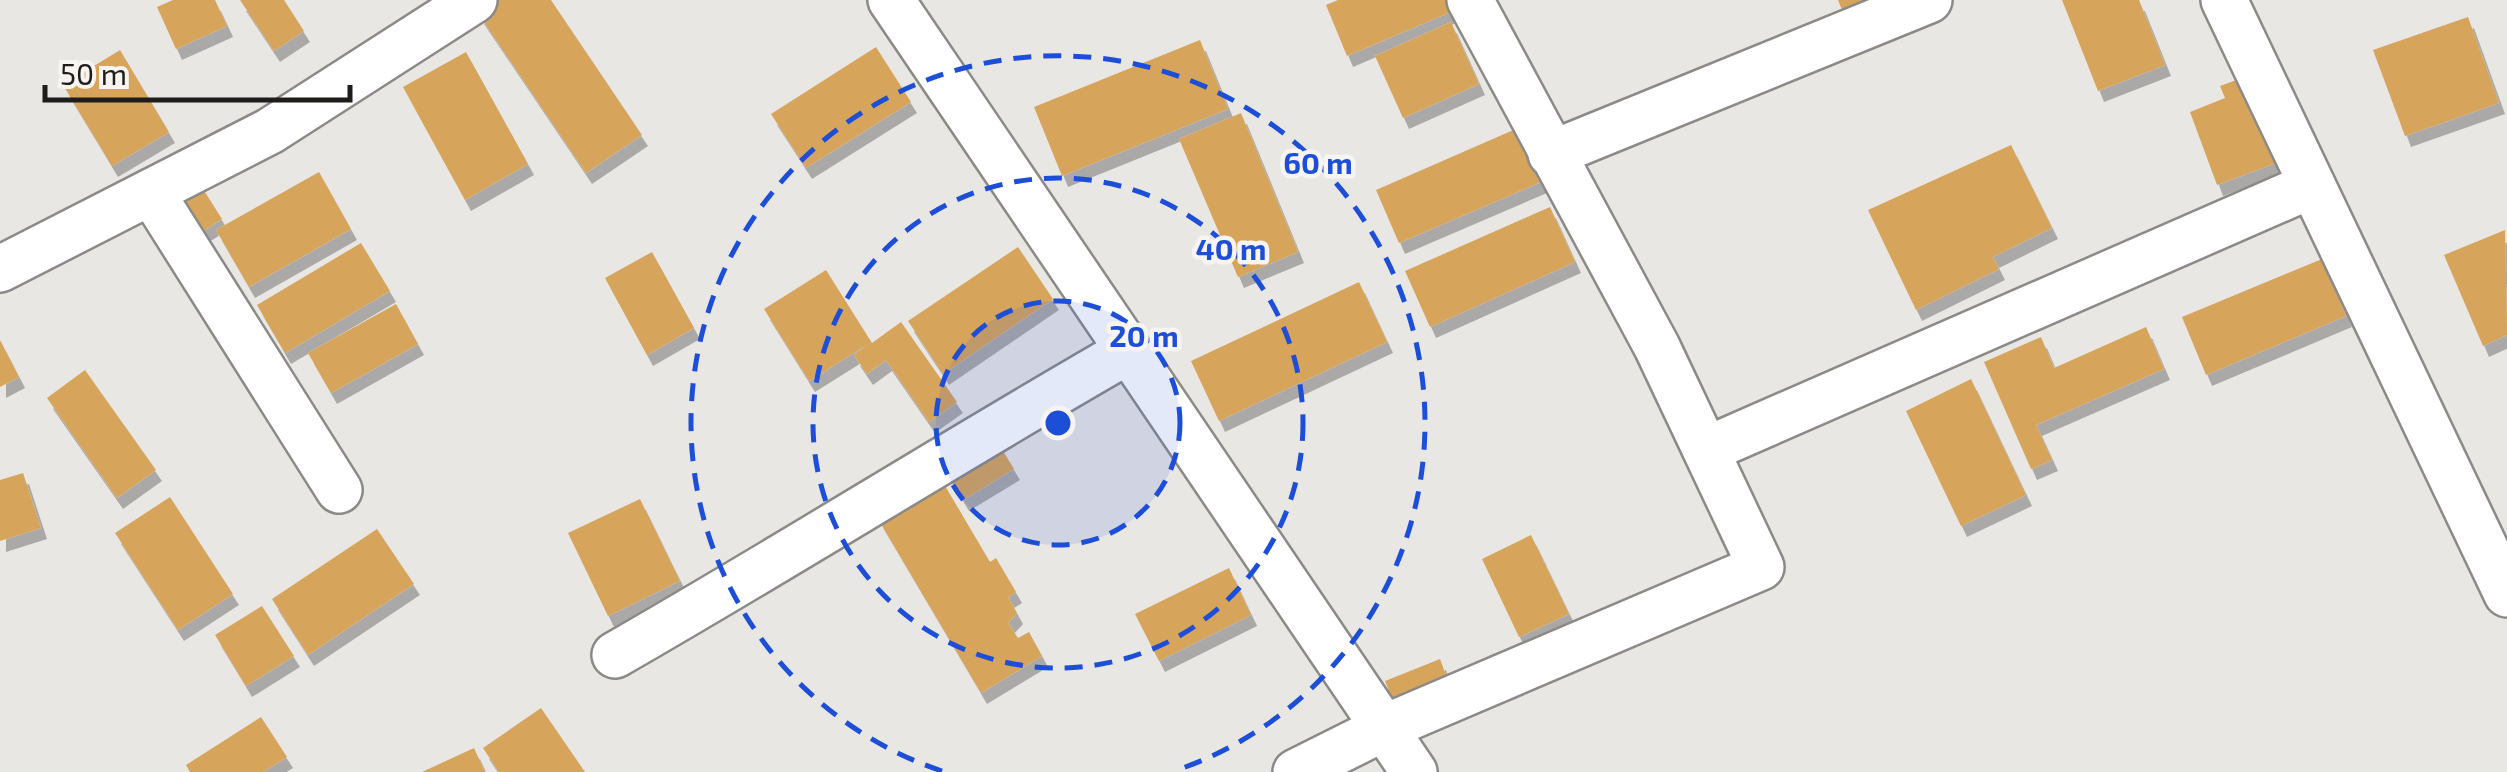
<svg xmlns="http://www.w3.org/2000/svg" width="2507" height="772" font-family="'Exo 2',sans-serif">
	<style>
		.building { fill: #d7a45b; filter: url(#shadow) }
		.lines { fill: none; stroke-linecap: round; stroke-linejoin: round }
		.street-casing { stroke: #8c8a87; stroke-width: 50 }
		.street { stroke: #fff; stroke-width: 45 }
		.ring { fill: none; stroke: #1d4ed8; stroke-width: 5; stroke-dasharray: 18 12 }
		.centre { fill: #1d4ed8; stroke: #f7f4f1; stroke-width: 5 }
		.ring-label { font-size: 30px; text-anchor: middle; font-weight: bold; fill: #1d4ed8; stroke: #f7f4f1; stroke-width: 9; stroke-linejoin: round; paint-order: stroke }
	</style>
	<defs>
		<filter id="shadow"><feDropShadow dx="6" dy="11" stdDeviation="0" flood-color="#0004"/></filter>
	</defs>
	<rect width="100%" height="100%" fill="#e9e7e4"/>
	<g class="building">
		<path d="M173 0H215L227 26 176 49 157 7Z"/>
		<path d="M240 0H284L304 31 274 51Z"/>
		<path d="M497 0H551L642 135 586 173 478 13Z"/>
		<path d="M1338 0H1449L1453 11 1347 56 1326 5Z"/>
		<path d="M1838 0H1894L1846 20Z"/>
		<path d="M2062 0H2139L2165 65 2098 91Z"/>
		<path d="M2468 17 2499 103 2405 136 2373 50Z"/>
		<path d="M1451 22 1479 84 1403 118 1375 56Z"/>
		<path d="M1200 40 1228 109 1062 176 1034 107Z"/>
		<path d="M876 47 911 102 806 168 771 114Z"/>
		<path d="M120 50 169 132 112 166 63 85Z"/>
		<path d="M466 52 528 164 465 200 403 87Z"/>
		<path d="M2250 75 2281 161 2217 185 2190 112 2225 98 2220 86Z"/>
		<path d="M1241 113 1298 252 1238 277 1179 139Z"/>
		<path d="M1518 128 1541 182 1399 243 1376 190Z"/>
		<path d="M2011 145 2052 228 1993 257 1999 269 1916 310 1868 210Z"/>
		<path d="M319 172 351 229 249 287 216 230Z"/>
		<path d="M203 189 222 219 200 233 181 204Z"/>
		<path d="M1550 207 1575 262 1430 327 1405 271Z"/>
		<path d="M2505 230 2507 335 2483 346 2444 255Z"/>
		<path d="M361 243 390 291 285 353 257 305Z"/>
		<path d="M1018 247 1053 299 943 374 908 321Z"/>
		<path d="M652 252 694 328 647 355 605 278Z"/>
		<path d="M2322 259 2346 316 2206 375 2182 317Z"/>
		<path d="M826 270 872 343 901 322 957 402 929 422 886 360 867 374 854 355 868 344 809 381 764 309Z"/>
		<path d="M1359 282 1387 342 1219 421 1191 361Z"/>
		<path d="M396 304 418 344 331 393 308 353Z"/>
		<path d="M2146 327 2164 369 2036 425 2052 460 2031 469 1984 362 2041 337 2054 368Z"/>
		<path d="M0 340 19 377 0 387Z"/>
		<path d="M85 370 156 470 117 498 47 398Z"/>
		<path d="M1971 379 2026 495 1961 526 1906 411Z"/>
		<path d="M994 436 1014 469 963 500 943 467Z"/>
		<path d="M23 473 41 528 0 541V480Z"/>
		<path d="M941 479 990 562 996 558 1016 592 1008 597 1017 613 1008 623 1018 638 1029 632 1042 656 981 693 877 517Z"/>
		<path d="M170 497 233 594 178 630 115 533Z"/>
		<path d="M640 499 680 581 608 616 568 533Z"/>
		<path d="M377 529 414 584 308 655 272 599Z"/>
		<path d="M1531 535 1569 614 1519 637 1482 559Z"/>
		<path d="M1229 568 1251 615 1159 661 1135 614Z"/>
		<path d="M262 606 294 656 246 686 215 635Z"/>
		<path d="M1440 659 1450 686 1396 708 1385 681Z"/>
		<path d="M541 708 585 772H499L483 748Z"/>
		<path d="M261 717 287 757 263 772H190L186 765Z"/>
		<path d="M474 748 485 772H422Z"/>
	</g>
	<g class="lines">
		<g class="street-casing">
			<g id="street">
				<path d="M891 0 1414 772"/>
				<path d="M2224 0 2507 594"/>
				<path d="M1551 154 1929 0"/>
				<path d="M151 192 339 490"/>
				<path d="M0 269 270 131 474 0"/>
				<path d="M1706 450 2312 185"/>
				<path d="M615 655C788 556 955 450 1128 351"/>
				<path d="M1296 772 1386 727 1761 567 1657 347 1470 0"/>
			</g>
		</g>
		<use href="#street" class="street"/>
	</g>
	<circle cx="1058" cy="423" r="122" fill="#1d4ed8" fill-opacity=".12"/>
	<g class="ring">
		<circle cx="1058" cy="423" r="122"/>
		<circle cx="1058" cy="423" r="245"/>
		<path d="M942 771A367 367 0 1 1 1174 771"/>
	</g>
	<circle cx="1058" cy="423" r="15" class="centre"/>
	<g class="ring-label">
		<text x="1318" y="174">60 m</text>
		<text x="1231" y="260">40 m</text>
		<text x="1144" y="347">20 m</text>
	</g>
	<path d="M45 85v15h305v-15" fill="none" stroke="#1e1d1b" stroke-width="5"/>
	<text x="60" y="85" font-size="30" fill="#1e1d1b" stroke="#f7f4f1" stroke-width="8" paint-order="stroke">50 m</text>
</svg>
